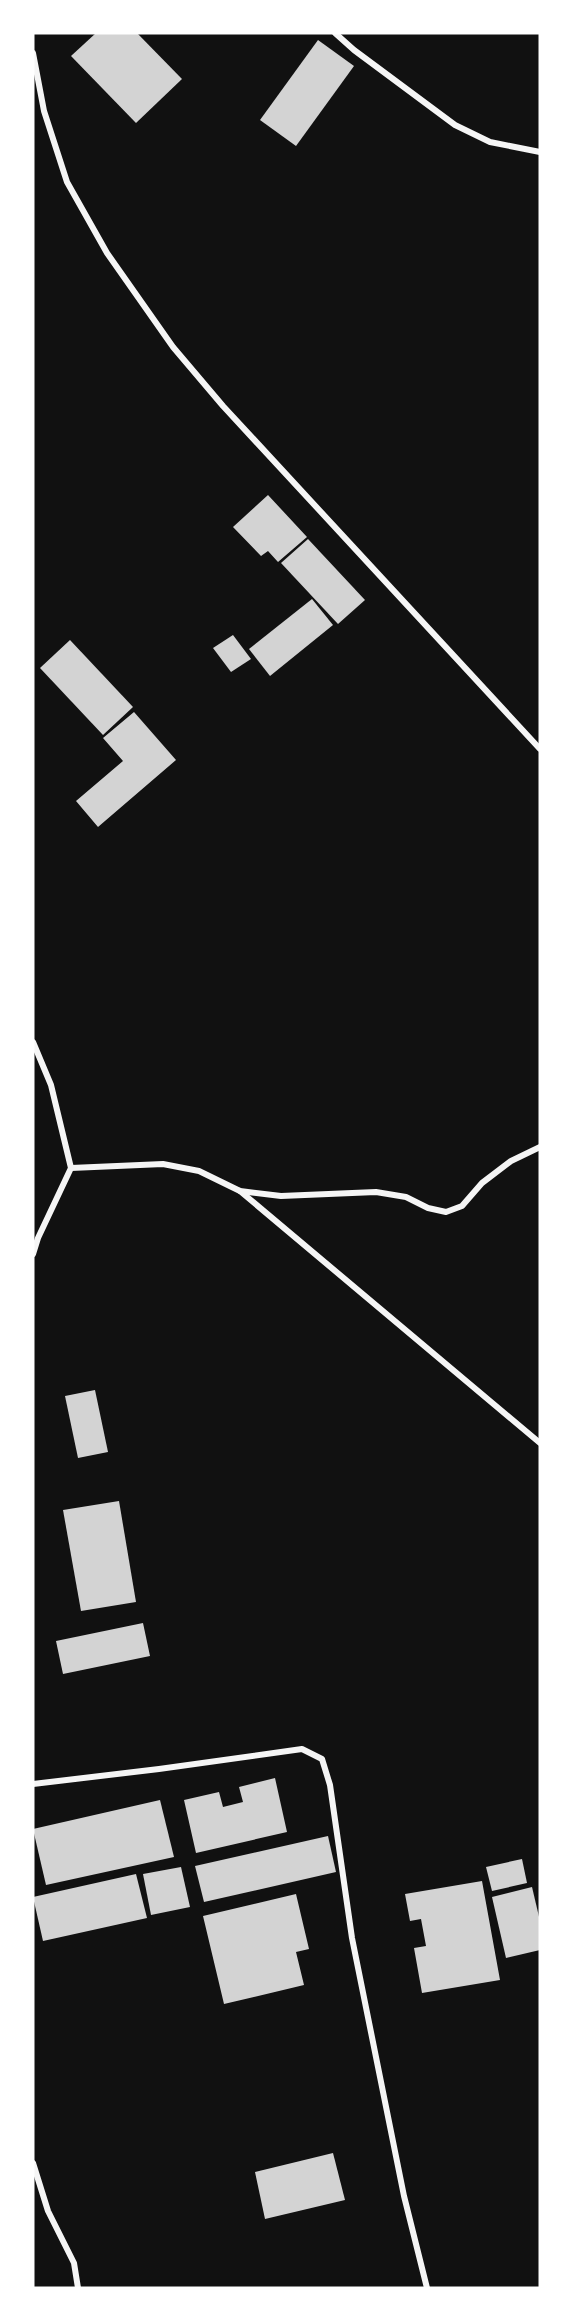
<svg xmlns="http://www.w3.org/2000/svg" width="573" height="2321" font-family="'Source Serif 4',serif">
	<style>
		.building { fill: #d3d3d3 }
		.lines { fill: none; stroke-linecap: round; stroke-linejoin: round }
		.minor { stroke: #f5f5f5; stroke-width: 6 }
	</style>
	<rect width="100%" height="100%" fill="#111"/>
	<g class="building">
		<path d="M96 33H137L182 79 136 123 71 56Z"/>
		<path d="M318 40 354 66 296 146 260 120Z"/>
		<path d="M268 495 307 537 278 562 268 551 261 556 233 527Z"/>
		<path d="M308 539 365 600 338 624 281 563Z"/>
		<path d="M312 599 333 625 270 676 249 649Z"/>
		<path d="M233 635 251 659 231 672 213 648Z"/>
		<path d="M70 640 133 707 103 735 40 668Z"/>
		<path d="M134 712 176 760 98 827 76 801 123 761 103 738Z"/>
		<path d="M95 1390 108 1452 78 1458 65 1396Z"/>
		<path d="M119 1501 136 1602 81 1611 63 1510Z"/>
		<path d="M143 1623 150 1656 63 1674 56 1641Z"/>
		<path d="M275 1778 287 1832 196 1853 184 1800 219 1792 223 1807 243 1802 239 1787Z"/>
		<path d="M160 1800 174 1857 46 1885 33 1829Z"/>
		<path d="M328 1836 336 1872 204 1902 195 1866Z"/>
		<path d="M522 1859 527 1883 492 1891 486 1867Z"/>
		<path d="M181 1867 190 1907 151 1915 143 1874Z"/>
		<path d="M136 1874 147 1918 43 1941 33 1897Z"/>
		<path d="M482 1881 500 1980 422 1993 414 1948 426 1946 421 1919 410 1921 405 1894Z"/>
		<path d="M532 1887 540 1921V1950L506 1958 492 1897Z"/>
		<path d="M296 1894 309 1949 296 1952 304 1985 224 2004 203 1916Z"/>
		<path d="M333 2153 345 2200 265 2219 255 2172Z"/>
	</g>
	<g class="lines">
		<g class="minor">
			<path d="M335 33 354 50 455 125 490 142 540 152"/>
			<path d="M33 53 44 111 67 182 107 253 173 347 223 406 540 749"/>
			<path d="M33 1042 51 1085 71 1168 38 1238 33 1254"/>
			<path d="M71 1168 163 1164 199 1171 240 1191 281 1196 376 1192 406 1197 428 1208 446 1212 462 1206 482 1183 511 1161 540 1147"/>
			<path d="M240 1191 540 1443"/>
			<path d="M33 1784 159 1769 302 1749 322 1759 330 1785 352 1938 404 2196 427 2288"/>
			<path d="M33 2163 48 2211 74 2263 78 2288"/>
		</g>
	</g>
	<rect width="573" height="2321" fill="none" stroke="#ffffff" stroke-width="69"/>
</svg>
